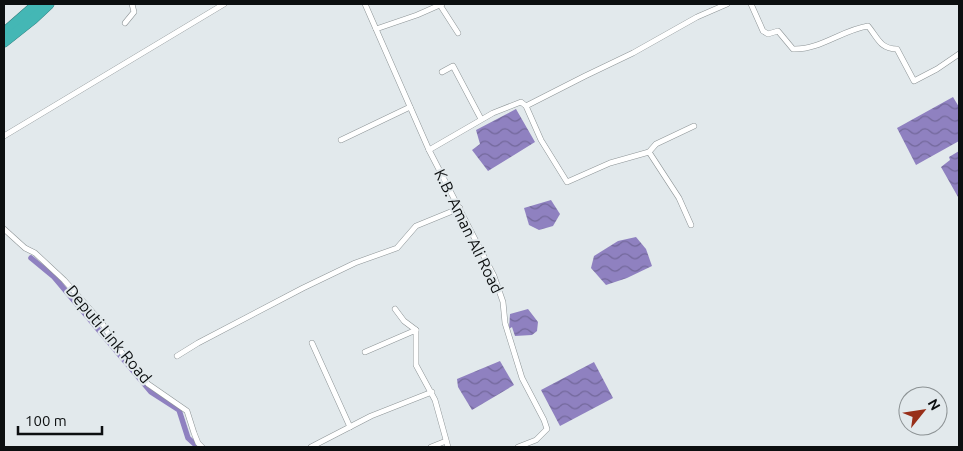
<svg xmlns="http://www.w3.org/2000/svg" width="963" height="451" font-family="Ubuntu,sans-serif">
	<style>
		.water { fill: url(#water-waves) }
		.lines { fill: none; stroke-linecap: round; stroke-linejoin: round }
		.canal { stroke: #8f81c0; stroke-width: 5.5 }
		.street-casing { stroke: #8d9496; stroke-width: 6 }
		.highway-casing { stroke: #307c7b; stroke-width: 11 }
		.street { stroke: #fff; stroke-width: 5 }
		.highway { stroke: #44b7b5; stroke-width: 10 }
		.labels { text-anchor: middle; dominant-baseline: central; stroke-width: 4; stroke-linejoin: round; paint-order: stroke }
		.street-label { font-size: 16px; fill: #0c0f10; stroke: #e2e9ec }
	</style>
	<defs>
		<pattern id="water-waves" width="16" height="10" patternUnits="userSpaceOnUse" patternTransform="scale(1.25)"><rect width="16" height="10" fill="#8f81c0"/><path d="M0 5q4-4 8 0t8 0" fill="none" stroke="#73689b"/></pattern>
	</defs>
	<rect width="100%" height="100%" fill="#e2e9ec"/>
	<g class="water">
		<path d="M953 97 959 107V141L916 165 897 128Z"/>
		<path d="M516 109 535 142 488 171 472 150 480 144 476 130Z"/>
		<path d="M959 151V196L958 197 941 167 950 160 949 157Z"/>
		<path d="M551 200 560 214 553 226 539 230 529 225 524 208Z"/>
		<path d="M636 237 646 249 652 266 627 278 606 285 591 268 594 256 618 241Z"/>
		<path d="M528 309 538 322 537 331 532 335 515 336 512 327 509 329 510 314Z"/>
		<path d="M500 361 514 385 472 410 458 387 457 379Z"/>
		<path d="M594 362 613 398 560 426 541 390Z"/>
	</g>
	<g class="lines">
		<path class="canal" d="M31 258 54 277 151 392 179 410 188 438 198 447"/>
		<g class="street-casing">
			<g id="street">
				<path d="M365 4 429 150 494 276 503 302 505 323 522 378 544 420 547 429 536 440 518 447"/>
				<path d="M751 4 763 31 768 34 778 31 793 49C820 50 842 30 868 26 878 38 880 49 897 49L914 81 937 69 959 54"/>
				<path d="M440 5 458 33"/>
				<path d="M125 23 134 12 132 4"/>
				<path d="M376 29 417 15 442 4"/>
				<path d="M442 72 453 66 481 119"/>
				<path d="M526 106 541 140 567 182 610 163 649 152 679 198 691 225"/>
				<path d="M4 136 224 4"/>
				<path d="M341 140 410 107"/>
				<path d="M429 150 493 113 521 102 526 106 585 76 633 53 697 17 727 4"/>
				<path d="M649 152 656 144 694 126"/>
				<path d="M4 229 25 248 35 253 64 280 102 323 114 343 148 384 187 411 194 433 198 443 202 447"/>
				<path d="M395 309 404 321 416 330"/>
				<path d="M312 343 350 427"/>
				<path d="M365 352 416 330V365L435 400 448 447"/>
				<path d="M177 356 198 343 303 288 355 263 397 248 416 226 460 208"/>
				<path d="M311 447 371 416 432 392"/>
				<path d="M431 447 446 441"/>
			</g>
		</g>
		<g class="highway-casing">
			<g id="highway">
				<path d="M4 33 37 4"/>
				<path d="M4 42 33 19 49 4"/>
			</g>
		</g>
		<use href="#street" class="street"/>
		<use href="#highway" class="highway"/>
	</g>
	<g class="labels">
		<g class="street-label">
			<text transform="translate(469 231) rotate(64)">K.B. Aman Ali Road</text>
			<text transform="translate(109 334) rotate(50)">Deputi Link Road</text>
		</g>
	</g>
	<rect width="963" height="451" fill="none" stroke="#0c0f10" stroke-width="10"/>
	<g transform="translate(923 411) rotate(60)"><circle r="24" fill="#e2e9ec" stroke="#8c9294"/>
	<path d="M0-4L9 19L0 12L-9 19Z" fill="#982f19"/>
	<text y="-8" font-size="14" font-weight="bold" text-anchor="middle" fill="#0c0f10">N</text>
	</g>
	<path d="M18 426v8h84v-8" fill="none" stroke="#0c0f10" stroke-width="2.5"/>
	<text x="25" y="426" font-size="15" fill="#0c0f10" stroke="#e2e9ec" stroke-width="4" paint-order="stroke">100 m</text>
</svg>
